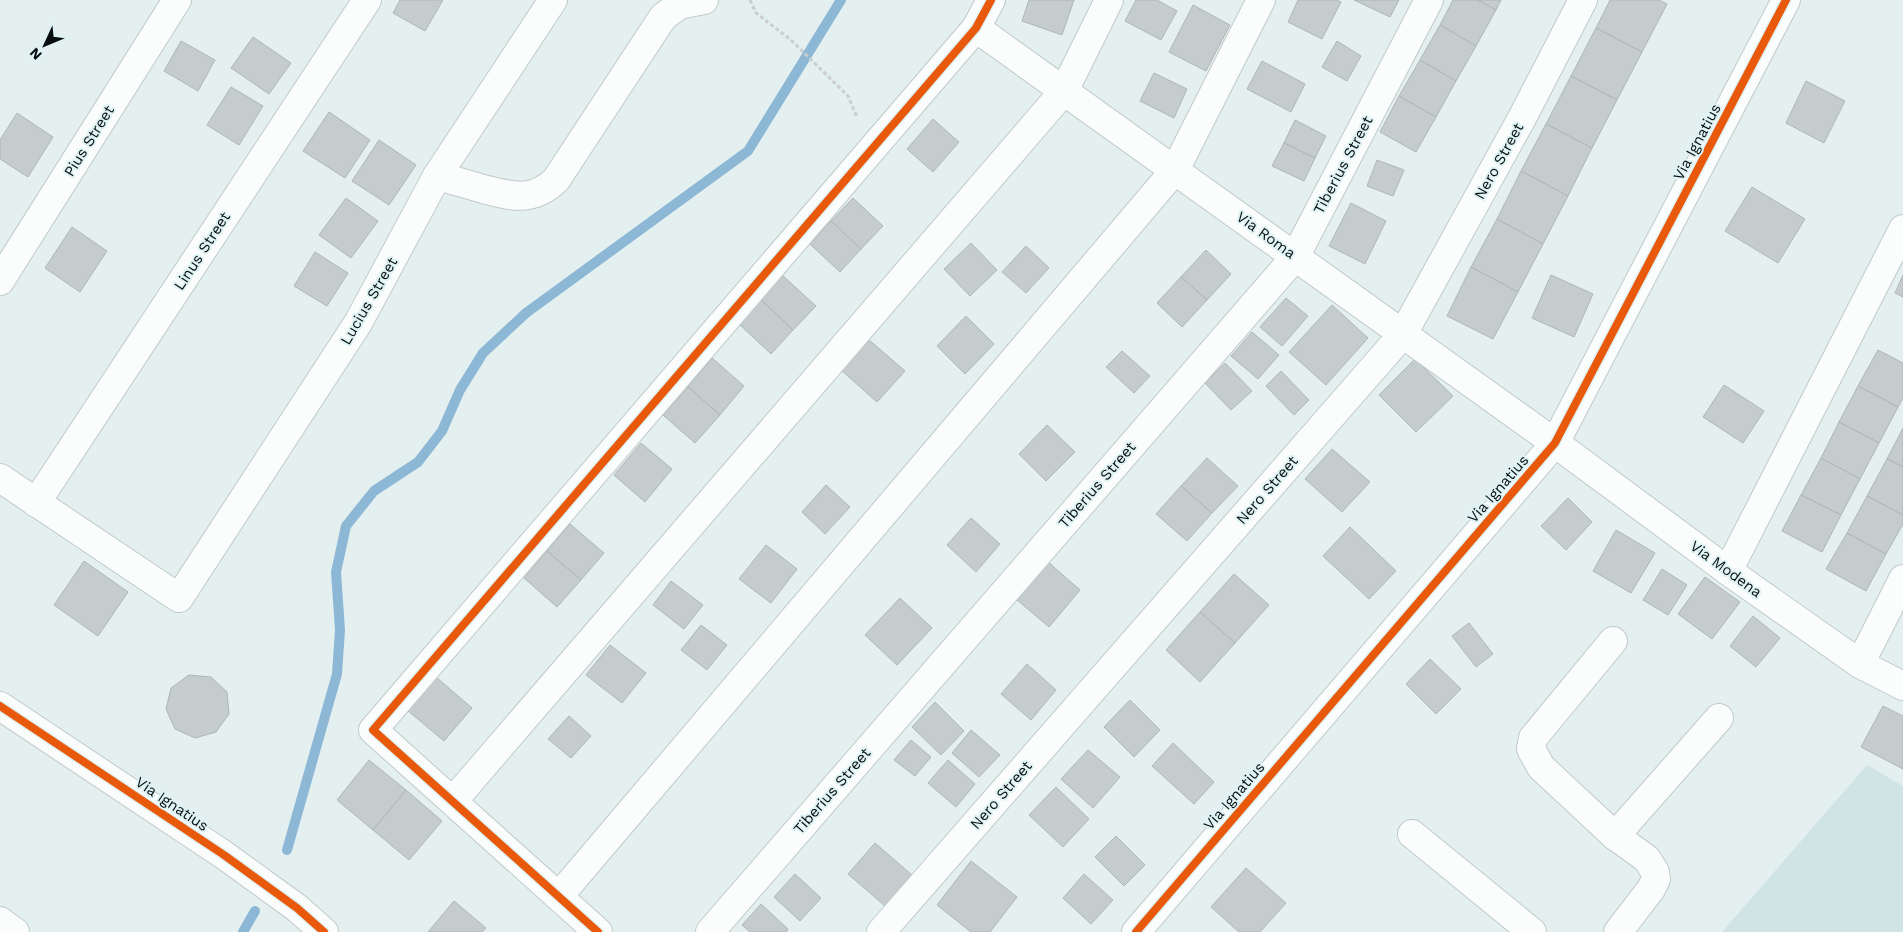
<svg xmlns="http://www.w3.org/2000/svg" width="1903" height="932" font-family="'Work Sans',sans-serif">
	<style>
		.built { fill: #d0e3e5 }
		.lines { fill: none; stroke-linecap: round; stroke-linejoin: round }
		.stream { stroke: #8db8d5; stroke-width: 10 }
		.building { fill: #c4ccce; stroke: #aeb6b7 }
		.street-casing { stroke: #c1cacb; stroke-width: 30 }
		.path { stroke: #cbcece; stroke-width: 3; stroke-dasharray: 4 2.5; stroke-linecap: butt }
		.street { stroke: #fbfdfd; stroke-width: 28 }
		.cycleway-casing { stroke: #e0f3f4; stroke-width: 11 }
		.cycleway { stroke: #e8590c; stroke-width: 8 }
		.labels { text-anchor: middle; dominant-baseline: central; stroke-width: 4; stroke-linejoin: round; paint-order: stroke }
		.street-label { font-size: 15px; fill: #090f10; stroke: #e0f3f4 }
	</style>
	<rect width="100%" height="100%" fill="#e4eff0"/>
	<path class="built" d="M1867 765 1903 786V932H1722Z"/>
	<g class="lines">
		<g class="stream">
			<path d="M287 850 337 674 340 630 336 572 346 526 374 491 418 462 442 431 460 390 483 353 526 313 748 151 841 0"/>
			<path d="M243 932 255 911"/>
		</g>
	</g>
	<g class="building">
		<path d="M400 0H443L425 31 393 13Z"/>
		<path d="M1029 0H1074L1062 35 1022 21Z"/>
		<path d="M1136 0H1157L1177 11 1161 40 1125 21Z"/>
		<path d="M1298 0H1337L1341 2 1322 39 1288 22Z"/>
		<path d="M1354 0H1399L1390 17Z"/>
		<path d="M1453 0H1478L1496 10 1476 46 1440 25Z"/>
		<path d="M1478 0H1501L1496 10Z"/>
		<path d="M1610 0H1659L1667 4 1642 52 1596 28Z"/>
		<path d="M1193 5 1230 25 1206 71 1169 52Z"/>
		<path d="M1440 25 1476 46 1456 81 1420 60Z"/>
		<path d="M1596 28 1642 52 1617 100 1571 76Z"/>
		<path d="M253 37 291 63 269 94 231 68Z"/>
		<path d="M181 41 215 60 198 91 164 71Z"/>
		<path d="M1337 41 1361 56 1347 81 1322 67Z"/>
		<path d="M1420 60 1456 81 1436 117 1399 96Z"/>
		<path d="M1262 61 1305 84 1291 112 1247 89Z"/>
		<path d="M1154 73 1187 89 1174 118 1140 101Z"/>
		<path d="M1571 76 1617 100 1592 148 1546 124Z"/>
		<path d="M1806 81 1845 101 1824 143 1786 123Z"/>
		<path d="M231 87 263 106 239 145 207 125Z"/>
		<path d="M1399 96 1436 117 1416 152 1380 132Z"/>
		<path d="M329 112 370 140 345 178 303 151Z"/>
		<path d="M17 113 53 137 28 177 0 159V140Z"/>
		<path d="M933 119 959 142 933 172 907 149Z"/>
		<path d="M1295 120 1326 136 1315 158 1284 143Z"/>
		<path d="M1546 124 1592 148 1568 196 1521 171Z"/>
		<path d="M379 140 416 165 389 205 352 181Z"/>
		<path d="M1284 143 1315 158 1304 181 1272 166Z"/>
		<path d="M1377 160 1404 170 1393 196 1367 186Z"/>
		<path d="M1521 171 1568 196 1543 244 1497 219Z"/>
		<path d="M1752 187 1805 219 1778 263 1725 231Z"/>
		<path d="M346 198 378 221 351 258 319 235Z"/>
		<path d="M853 198 883 226 861 249 831 221Z"/>
		<path d="M1351 203 1386 221 1365 264 1329 246Z"/>
		<path d="M1497 219 1543 244 1518 292 1471 267Z"/>
		<path d="M831 221 861 249 840 272 810 244Z"/>
		<path d="M72 227 107 251 80 292 45 268Z"/>
		<path d="M971 243 997 270 970 296 944 269Z"/>
		<path d="M1026 246 1049 268 1026 293 1002 272Z"/>
		<path d="M1206 250 1231 274 1207 300 1181 277Z"/>
		<path d="M315 252 348 273 327 306 294 286Z"/>
		<path d="M1471 267 1518 292 1493 339 1447 316Z"/>
		<path d="M782 275 816 306 793 330 760 299Z"/>
		<path d="M1551 275 1593 294 1574 337 1532 318Z"/>
		<path d="M1903 275V297L1895 293Z"/>
		<path d="M1181 277 1207 300 1182 327 1157 303Z"/>
		<path d="M1286 298 1308 316 1282 346 1260 327Z"/>
		<path d="M760 299 793 330 771 354 738 323Z"/>
		<path d="M1332 305 1368 338 1326 385 1289 352Z"/>
		<path d="M966 316 994 344 965 374 937 346Z"/>
		<path d="M1252 332 1279 355 1258 379 1231 356Z"/>
		<path d="M868 339 905 371 877 402 841 370Z"/>
		<path d="M1878 350 1903 363V398L1898 407 1858 386Z"/>
		<path d="M1122 351 1150 376 1134 393 1106 367Z"/>
		<path d="M712 358 744 386 720 415 688 387Z"/>
		<path d="M1415 359 1453 396 1416 432 1379 395Z"/>
		<path d="M1225 363 1252 391 1231 410 1205 383Z"/>
		<path d="M1281 371 1309 400 1294 415 1266 386Z"/>
		<path d="M1724 385 1764 411 1743 443 1703 417Z"/>
		<path d="M1858 386 1898 407 1879 443 1839 422Z"/>
		<path d="M688 387 720 415 695 443 663 415Z"/>
		<path d="M1839 422 1879 443 1860 479 1821 458Z"/>
		<path d="M1047 425 1075 452 1046 481 1019 454Z"/>
		<path d="M1903 428V467L1887 459Z"/>
		<path d="M641 443 672 469 645 502 614 475Z"/>
		<path d="M1332 449 1370 482 1342 512 1305 479Z"/>
		<path d="M1207 458 1238 486 1212 513 1181 486Z"/>
		<path d="M1821 458 1860 479 1841 515 1801 495Z"/>
		<path d="M1887 459 1903 467V515L1867 496Z"/>
		<path d="M826 485 850 507 825 534 802 512Z"/>
		<path d="M1181 486 1212 513 1187 541 1156 514Z"/>
		<path d="M1801 495 1841 515 1822 552 1782 531Z"/>
		<path d="M1867 496 1903 515V524L1886 554 1847 533Z"/>
		<path d="M1568 498 1592 522 1566 550 1541 526Z"/>
		<path d="M971 518 1000 544 976 572 947 545Z"/>
		<path d="M570 524 604 553 581 580 547 551Z"/>
		<path d="M1350 527 1396 571 1369 599 1323 556Z"/>
		<path d="M1616 530 1655 553 1631 593 1593 571Z"/>
		<path d="M1847 533 1886 554 1866 591 1826 569Z"/>
		<path d="M766 545 797 569 771 603 739 579Z"/>
		<path d="M547 551 581 580 557 607 524 578Z"/>
		<path d="M84 561 128 592 98 636 54 605Z"/>
		<path d="M1047 561 1080 590 1049 627 1016 599Z"/>
		<path d="M1662 569 1687 585 1668 615 1643 600Z"/>
		<path d="M1234 574 1269 605 1235 643 1200 612Z"/>
		<path d="M1705 577 1740 602 1712 639 1678 614Z"/>
		<path d="M671 581 703 605 684 629 653 605Z"/>
		<path d="M900 598 932 628 897 665 865 635Z"/>
		<path d="M1200 612 1235 643 1200 682 1166 650Z"/>
		<path d="M1753 616 1780 638 1756 667 1730 646Z"/>
		<path d="M1469 623 1493 654 1476 667 1452 636Z"/>
		<path d="M701 625 727 645 707 670 681 650Z"/>
		<path d="M610 645 646 673 622 703 586 675Z"/>
		<path d="M1430 659 1461 689 1436 714 1406 684Z"/>
		<path d="M1027 664 1056 690 1031 720 1001 694Z"/>
		<path d="M429 671 472 708 444 741 401 705Z"/>
		<path d="M189 675 211 677 227 692 229 714 216 732 195 738 175 729 166 709 171 688Z"/>
		<path d="M1130 700 1160 730 1134 757 1104 727Z"/>
		<path d="M935 702 964 731 941 755 912 727Z"/>
		<path d="M1883 706 1903 716V769L1861 747Z"/>
		<path d="M569 716 591 736 571 758 548 739Z"/>
		<path d="M971 730 1000 755 979 777 952 753Z"/>
		<path d="M911 740 931 757 915 776 894 760Z"/>
		<path d="M1173 743 1214 782 1194 804 1152 766Z"/>
		<path d="M1088 750 1120 777 1093 808 1061 779Z"/>
		<path d="M369 760 406 790 373 830 337 800Z"/>
		<path d="M948 760 975 784 956 807 928 783Z"/>
		<path d="M1056 787 1089 819 1063 847 1029 815Z"/>
		<path d="M406 790 442 821 409 860 373 830Z"/>
		<path d="M1116 836 1145 865 1124 886 1095 857Z"/>
		<path d="M875 843 912 875 885 906 848 874Z"/>
		<path d="M971 861 1017 897 990 932H971L937 905Z"/>
		<path d="M1246 868 1286 903 1260 932H1239L1211 907Z"/>
		<path d="M795 874 821 898 800 921 774 897Z"/>
		<path d="M1084 874 1113 900 1091 924 1063 898Z"/>
		<path d="M454 901 486 928 482 932H428Z"/>
		<path d="M761 904 788 929 786 932H750L742 925Z"/>
	</g>
	<g class="lines">
		<g class="street-casing">
			<g id="street">
				<path d="M976 28 1555 443 1728 571 1860 664 1903 686"/>
				<path d="M437 176C452 180 467 184 483 189 511 196 532 203 556 180L663 17 679 5 704 0"/>
				<path d="M0 281 177 0"/>
				<path d="M0 478 179 598 358 323 437 176 553 0"/>
				<path d="M36 503 367 0"/>
				<path d="M1728 571 1903 229"/>
				<path d="M1613 641 1533 738 1531 749 1541 767 1615 836 1647 859 1655 872 1656 879 1651 889 1618 932"/>
				<path d="M1860 664 1903 579"/>
				<path d="M0 706 224 855 297 908 324 932"/>
				<path d="M453 801 1064 91 1109 0"/>
				<path d="M1412 834 1532 932"/>
				<path d="M1615 836 1719 718"/>
				<path d="M559 896 1175 170 1261 0"/>
				<path d="M0 921 15 932"/>
				<path d="M598 932 373 730 976 28 991 0"/>
				<path d="M710 932 1295 257 1429 0"/>
				<path d="M881 932 1403 334 1522 118 1583 0"/>
				<path d="M1136 932 1555 443 1786 0"/>
			</g>
		</g>
		<path class="path" d="M750 0 756 13 791 40 848 96 857 117"/>
		<use href="#street" class="street"/>
		<g class="cycleway-casing">
			<g id="cycleway">
				<path d="M0 706 224 855 297 908 324 932"/>
				<path d="M598 932 373 730 976 28 991 0"/>
				<path d="M1136 932 1555 443 1786 0"/>
			</g>
		</g>
		<use href="#cycleway" class="cycleway"/>
	</g>
	<g class="labels">
		<g class="street-label">
			<text transform="translate(89 141) rotate(-58)">Pius Street</text>
			<text transform="translate(1697 142) rotate(-62)">Via Ignatius</text>
			<text transform="translate(1499 161) rotate(-61)">Nero Street</text>
			<text transform="translate(1343 165) rotate(-62)">Tiberius Street</text>
			<text transform="translate(1266 235) rotate(36)">Via Roma</text>
			<text transform="translate(202 251) rotate(-57)">Linus Street</text>
			<text transform="translate(369 301) rotate(-60)">Lucius Street</text>
			<text transform="translate(1097 485) rotate(-49)">Tiberius Street</text>
			<text transform="translate(1498 489) rotate(-49)">Via Ignatius</text>
			<text transform="translate(1267 490) rotate(-49)">Nero Street</text>
			<text transform="translate(1726 569) rotate(36)">Via Modena</text>
			<text transform="translate(832 791) rotate(-49)">Tiberius Street</text>
			<text transform="translate(1001 795) rotate(-49)">Nero Street</text>
			<text transform="translate(1234 796) rotate(-49)">Via Ignatius</text>
			<text transform="translate(172 804) rotate(34)">Via Ignatius</text>
		</g>
	</g>
	<g transform="translate(45 45) rotate(226)" stroke="#e0f3f4" stroke-width="4" paint-order="stroke">
	<path d="M0-4L9 19L0 12L-9 19Z" fill="#090f10"/>
	<text y="-8" font-size="14" font-weight="bold" text-anchor="middle" fill="#090f10">N</text>
	</g>
</svg>
